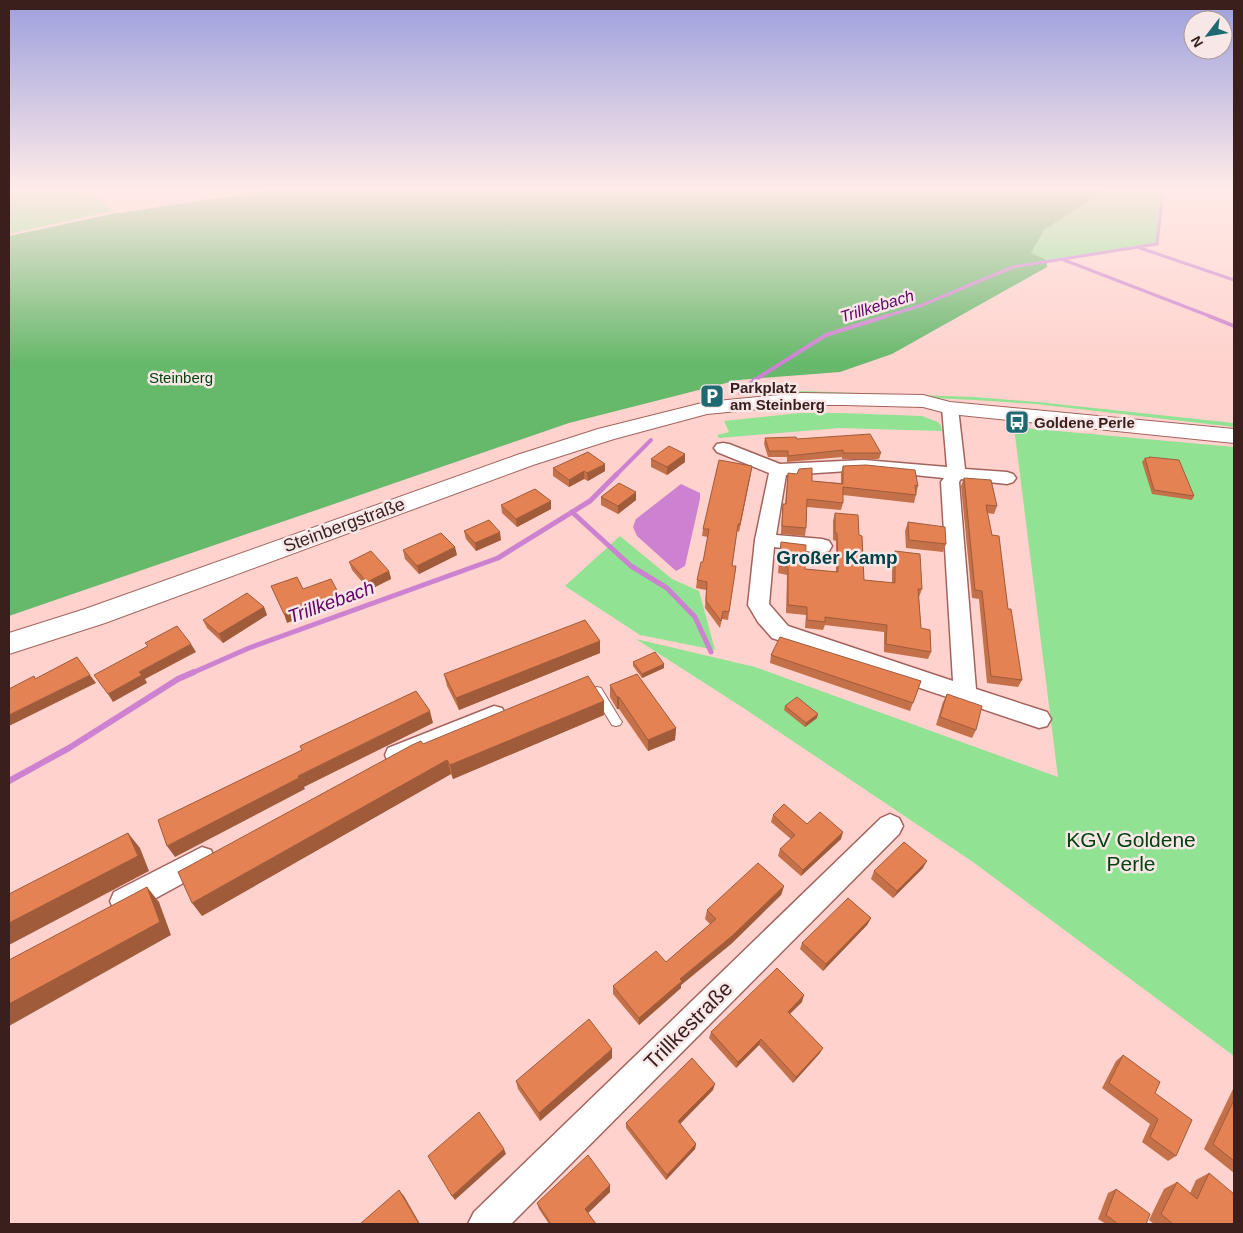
<svg xmlns="http://www.w3.org/2000/svg" width="1243" height="1233" font-family="Helvetica,sans-serif">
	<style>
		.green { fill: #91e293 }
		.forest { fill: #66b86a }
		.water { fill: #cc82d0 }
		.lines { fill: none; stroke-linecap: round; stroke-linejoin: round }
		.stream-far3 { stroke: #cc82d0; stroke-width: 3 }
		.stream-far2 { stroke: #cc82d0; stroke-width: 4 }
		.stream-far1 { stroke: #cc82d0; stroke-width: 5 }
		.stream { stroke: #cc82d0; stroke-width: 6 }
		.service-casing { stroke: #a4635d; stroke-width: 2 }
		.minor-casing { stroke: #a4635d; stroke-width: 3 }
		.secondary-casing { stroke: #a4635d; stroke-width: 2 }
		.service { fill: #fff; fill-rule: evenodd }
		.minor { fill: #fff; fill-rule: evenodd }
		.secondary { fill: #fff; fill-rule: evenodd }
		.wall { fill: #c47048 }
		.shaded-wall { fill: #a05b3b }
		.building { fill: #e48254; stroke: #a05b3b }
		.labels { text-anchor: middle; dominant-baseline: central; stroke-width: 5; stroke-linejoin: round; paint-order: stroke }
		.far-park-label { font-size: 15px; fill: #05420f; stroke: #f7e7e6 }
		.far-poi-label { font-size: 15px; font-weight: bold; fill: #3a1f1d; stroke: #f7e7e6; text-anchor: start }
		.far-water-label { font-size: 16px; font-style: italic; fill: #65036c; stroke: #f7e7e6 }
		.street-label { font-size: 18px; fill: #3a1f1d; stroke: #f7e7e6 }
		.neighbourhood-label { font-size: 19px; font-weight: bold; fill: #004248; stroke: #f7e7e6 }
		.water-label { font-size: 19px; font-style: italic; fill: #65036c; stroke: #f7e7e6 }
		.near-park-label { font-size: 21px; fill: #05420f; stroke: #f7e7e6 }
		.near-street-label { font-size: 21px; fill: #3a1f1d; stroke: #f7e7e6 }
	</style>
	<rect width="100%" height="100%" fill="#ffd2cd"/>
	<g class="green">
		<path d="M9 191H86L113 211 9 234Z"/>
		<path d="M1104 191H1162L1156 244 1047 260 1031 253 1044 230Z"/>
		<path d="M802 391 974 397 1038 402 1234 423V427L1036 404 975 400 870 395 737 400Z"/>
		<path d="M800 413H840L922 416 938 422 941 426 942 431 839 428 719 438 717 435 729 432 724 421Z"/>
		<path d="M1014 427 1234 447V1056L973 862 745 709 636 639 755 667 1058 777Z"/>
		<path d="M620 536 672 579 699 591 715 650 640 635 565 586Z"/>
	</g>
	<path class="forest" d="M266 191H1104L1044 230 1031 253 1047 260V267L892 354 840 372 738 380 569 423 9 616V236L112 214Z"/>
	<path class="water" d="M681 484 700 493V499L685 566 676 571 637 536 633 527 636 519Z"/>
	<g class="lines">
		<g class="stream-far3">
			<path d="M1140 248 1234 280"/>
			<path d="M1064 260 1212 317"/>
			<path d="M883 317 920 306 1013 267 1157 244 1163 191"/>
		</g>
		<g class="stream-far2">
			<path d="M1209 316 1234 326"/>
			<path d="M740 393 753 381 826 335 887 316"/>
			<path d="M616 475 651 440"/>
		</g>
		<g class="stream-far1">
			<path d="M572 512 631 566 667 588 695 617 711 652"/>
			<path d="M192 673 249 648 498 558 590 501 617 474"/>
		</g>
		<path class="stream" d="M9 781 69 748 178 679 194 672"/>
		<g class="service-casing">
			<path id="service" d="M597 687 601 688 620 719 622 722 620 725 616 726 612 725 593 694 592 691 593 688Z"/>
		</g>
		<g class="minor-casing">
			<g id="minor">
				<path d="M950 403 956 405 958 408 965 469 1007 472 1013 474 1016 478 1013 482 1007 484 961 479 959 482 976 689 1047 712 1051 719 1047 726 1039 728 772 638 758 622 748 605 755 540 769 473 717 452 714 448 717 444 723 443 729 444 780 464 864 460 947 467 942 408 944 405ZM864 470 944 478 941 482 953 681 788 626 769 604 774 547 822 553 829 551 832 546 829 541 822 539 776 535 786 475Z"/>
				<path d="M494 706 502 708 506 715 502 722 397 765 388 762 385 755 388 748Z"/>
				<path d="M890 814 899 818 903 826 899 834 511 1224H468L474 1212 881 818Z"/>
				<path d="M202 847 211 850 215 859 211 868 134 910 124 914 114 910 110 901 114 892Z"/>
			</g>
		</g>
		<g class="secondary-casing">
			<path id="secondary" d="M802 393 923 395 950 402 1234 429V443L950 414 923 407 843 405H802L707 414 614 439 533 465 105 623 9 654V633L85 609 517 455 598 429 706 402Z"/>
		</g>
		<use href="#service" class="service"/>
		<use href="#minor" class="minor"/>
		<use href="#secondary" class="secondary"/>
	</g>
	<g class="wall">
		<path d="M765 438 797 439 881 453 879 459H842V457L787 462V457H768L764 444Z"/>
		<path d="M685 454V462L667 475 651 467V459Z"/>
		<path d="M1149 457 1194 496 1192 500 1152 494 1142 462 1145 458H1148Z"/>
		<path d="M752 466 739 532 737 531 732 566H736L728 620 722 619 720 628 705 608 706 590 696 588 697 580 703 562 708 537 702 536 703 529Z"/>
		<path d="M843 466 918 486 914 503 843 495V503L841 510 807 507 806 528 805 536 781 534 782 511 783 504H785L788 473 812 481 841 483V473Z"/>
		<path d="M553 468 605 471 588 481 584 479 569 487 553 476Z"/>
		<path d="M964 478 997 506 994 514 987 513 1022 680 1018 687 987 683 979 599 972 598 961 486Z"/>
		<path d="M601 497 636 500 618 514 601 505Z"/>
		<path d="M551 501V509L517 527 502 513 501 505Z"/>
		<path d="M835 513 859 535 864 580 892 583V558L895 551 922 589 919 597 921 628 931 652 928 659 884 652V632L825 625 823 630 805 628 806 615 786 613 787 575 778 573 781 542 805 569 836 572V541L833 540V521Z"/>
		<path d="M908 522 946 544 943 552 906 548 905 531Z"/>
		<path d="M464 531 501 540 476 551 466 539Z"/>
		<path d="M403 550 457 555 419 574 405 559Z"/>
		<path d="M349 562 389 571 391 579 369 590 352 570Z"/>
		<path d="M264 607 267 615 223 643 207 628 203 620Z"/>
		<path d="M600 641V653L459 710 447 686 444 674Z"/>
		<path d="M771 655 921 681 910 711 770 663Z"/>
		<path d="M633 662 664 668 642 678 633 666Z"/>
		<path d="M610 685 676 728 675 740 648 751 619 709H617L610 697Z"/>
		<path d="M947 694 976 730 972 738 936 725 943 702Z"/>
		<path d="M785 706 817 718 805 727 784 710Z"/>
		<path d="M604 715 453 779 451 774 202 916 423 744Z"/>
		<path d="M773 815 807 824 841 839 801 876 778 856 780 849 791 839 771 822Z"/>
		<path d="M923 868 893 898 871 879 874 871Z"/>
		<path d="M784 886 781 895 731 944 681 985V988L639 1025 613 994V986L666 962 710 924 705 919 707 910Z"/>
		<path d="M871 918 867 925 823 971 800 949 802 943Z"/>
		<path d="M802 1002 790 1014 820 1053 793 1083 759 1045 736 1068 709 1038 711 1032Z"/>
		<path d="M1123 1055 1155 1093 1176 1156 1168 1161 1142 1142 1150 1124 1102 1088 1116 1061Z"/>
		<path d="M612 1058 540 1121 518 1089 516 1081Z"/>
		<path d="M1234 1087V1173L1204 1149Z"/>
		<path d="M713 1090 680 1124 696 1144 695 1149 666 1180 626 1128V1123Z"/>
		<path d="M1209 1173 1234 1224H1154L1149 1220 1164 1189 1177 1182 1190 1193 1196 1180Z"/>
		<path d="M610 1185V1192L588 1213 596 1224H549L539 1209 537 1203Z"/>
		<path d="M1116 1189 1146 1224H1106L1098 1219 1108 1193Z"/>
	</g>
	<g class="shaded-wall">
		<path d="M685 454V462L667 475V467Z"/>
		<path d="M605 464V471L588 481 587 473Z"/>
		<path d="M752 466 751 473 739 532 740 524Z"/>
		<path d="M584 471V479L569 487V480Z"/>
		<path d="M636 492V500L618 514V506Z"/>
		<path d="M551 501V509L517 527 516 519Z"/>
		<path d="M500 532 501 540 476 551 475 543Z"/>
		<path d="M455 547 457 555 419 574 417 566Z"/>
		<path d="M389 571 391 579 369 590 367 582Z"/>
		<path d="M339 594 342 602 287 623 284 614Z"/>
		<path d="M264 607 267 615 223 643 219 634Z"/>
		<path d="M600 641V653L459 710 456 698Z"/>
		<path d="M191 644 196 652 145 679 147 683 113 702 108 694 139 672Z"/>
		<path d="M664 664V668L642 678V674Z"/>
		<path d="M90 675 96 683 9 726V715Z"/>
		<rect x="617" y="697" width="2" height="12"/>
		<path d="M604 701V715L453 779 450 765Z"/>
		<path d="M430 711 433 723 304 787 305 789 175 857 167 846 298 776Z"/>
		<path d="M818 714 817 718 805 727 806 723Z"/>
		<path d="M676 728 675 740 648 751V740Z"/>
		<path d="M447 760 451 774 202 916 192 903Z"/>
		<path d="M843 832 841 839 801 876 803 870Z"/>
		<path d="M128 833 140 848 149 871 9 945V923Z"/>
		<path d="M927 861 923 868 893 898 897 891Z"/>
		<path d="M784 886 781 895 731 944 681 985V988L639 1025V1018L680 979Z"/>
		<path d="M147 887 159 902 171 935 9 1026V1004Z"/>
		<path d="M871 918 867 925 823 971 826 964Z"/>
		<path d="M804 995 802 1002 785 1018 788 1012Z"/>
		<path d="M761 1039 759 1045 736 1068 738 1062Z"/>
		<path d="M823 1048 820 1053 793 1083 796 1077Z"/>
		<path d="M612 1049V1058L540 1121 539 1113Z"/>
		<path d="M715 1084 713 1090 677 1127 678 1121Z"/>
		<path d="M696 1144 695 1149 666 1180 667 1175Z"/>
		<path d="M504 1149 506 1154 455 1200 452 1196Z"/>
		<path d="M610 1185V1192L586 1215 585 1209Z"/>
		<path d="M399 1190 404 1196 420 1224H419Z"/>
	</g>
	<g class="building">
		<path d="M870 434 881 453H843V450L788 456V451H769L765 438 796 437 797 439Z"/>
		<path d="M669 446 685 454 667 467 651 459Z"/>
		<path d="M588 452 605 464 587 473 584 471 569 480 553 468Z"/>
		<path d="M1149 457 1179 460 1194 496 1154 490 1145 458H1149Z"/>
		<path d="M719 460 752 466 740 524H738L732 566H736L729 612 723 611 721 621 706 601 707 582 697 580 701 562H703L709 529H703Z"/>
		<path d="M866 465 915 470 918 486 915 485 916 495 843 487V503L807 499 806 528 782 526 783 504H786L788 473 797 474 799 469 812 468V481L843 484V466Z"/>
		<path d="M964 478 991 480 997 506 986 505 992 535 999 536 1008 609H1011L1022 680 991 676 982 591 975 590Z"/>
		<path d="M619 483 636 492 618 506 601 497Z"/>
		<path d="M535 489 551 501 516 519 501 505Z"/>
		<path d="M835 513 858 515 859 535 862 536 864 580 895 583V551L920 554 922 589H918L921 628 930 630 931 652 886 644 887 625 825 617V622L807 620V607L788 605V567L779 566 781 542 806 545 805 569 838 572 837 533H835Z"/>
		<path d="M489 520 500 532 475 543 464 531Z"/>
		<path d="M908 522 945 527 946 544 909 540Z"/>
		<path d="M441 533 455 547 417 566 403 550Z"/>
		<path d="M371 551 389 571 367 582 349 562Z"/>
		<path d="M297 577 303 589 331 579 339 594 284 614 271 586Z"/>
		<path d="M247 593 264 607 219 634 203 620Z"/>
		<path d="M585 620 600 641 456 698 444 674Z"/>
		<path d="M177 626 191 644 139 672 142 675 108 694 94 675 148 646 145 643Z"/>
		<path d="M780 637 921 681 913 703 771 655Z"/>
		<path d="M655 652 664 664 642 674 633 662Z"/>
		<path d="M77 657 90 675 9 715V689L34 676 35 679Z"/>
		<path d="M637 674 676 728 648 740 619 697H617L610 685Z"/>
		<path d="M588 676 604 701 450 765 447 760 192 903 178 872 412 745 421 741 423 744Z"/>
		<path d="M416 691 430 711 298 776 299 778 167 846 158 820 302 750 300 746Z"/>
		<path d="M947 694 982 706 976 730 940 717Z"/>
		<path d="M797 697 818 714 806 723 785 706Z"/>
		<path d="M784 804 807 824 820 812 843 832 803 870 780 849 795 835 773 815Z"/>
		<path d="M128 833 138 856 9 923V894Z"/>
		<path d="M904 842 927 861 897 891 874 871Z"/>
		<path d="M758 863 784 886 732 936 680 979 682 981 639 1018 613 986 656 951 666 962 716 919 707 910Z"/>
		<path d="M147 887 160 922 9 1004V960Z"/>
		<path d="M848 898 871 918 826 964 802 943Z"/>
		<path d="M777 968 804 995 788 1012 823 1048 796 1077 761 1039 738 1062 711 1032Z"/>
		<path d="M589 1019 612 1049 539 1113 516 1081Z"/>
		<path d="M1123 1055 1160 1082 1155 1093 1192 1120 1176 1156 1150 1137 1158 1119 1109 1083Z"/>
		<path d="M692 1058 715 1084 678 1121 696 1144 667 1175 626 1123Z"/>
		<path d="M1234 1100V1161L1213 1144Z"/>
		<path d="M479 1112 504 1149 452 1196 428 1156Z"/>
		<path d="M588 1155 610 1185 585 1209 596 1224H551L537 1203Z"/>
		<path d="M1209 1173 1234 1194V1224H1173L1161 1214 1177 1182 1197 1199Z"/>
		<path d="M1116 1189 1150 1214 1146 1224H1118L1106 1215Z"/>
		<path d="M399 1190 419 1224H360Z"/>
	</g>
	<linearGradient id="sky" x2="0" y2="1"><stop stop-color="#9da0de"/><stop offset="0.52" stop-color="#ffebe8"/><stop offset="1" stop-color="#ffebe8" stop-opacity="0"/></linearGradient>
	<rect width="1243" height="364" fill="url(#sky)"/>
	<defs>
		<g id="parking-square" transform="scale(1.25)"><rect x="-9" y="-9" width="18" height="18" rx="4" fill="#1f6a72" stroke="#f7e7e6"/><path d="M-3.5-5.5H1a3.5 3.5 0 0 1 0 7H-1V5.5H-3.5ZM-1-3.4V-.6H.8a1.4 1.4 0 0 0 0-2.8Z" fill="#fff"/></g>
		<g id="bus-square" transform="scale(1.25)"><rect x="-9" y="-9" width="18" height="18" rx="4" fill="#1f6a72" stroke="#f7e7e6"/><path d="M-5-6H5V4H4V6H2V4H-2V6H-4V4H-5ZM-3.5-4V0h7V-4ZM-3.5 1.2v1.5H-2V1.2ZM2 1.2v1.5H3.5V1.2Z" fill="#fff"/></g>
	</defs>
	<g fill-rule="evenodd">
		<use href="#parking-square" x="712" y="396"/>
		<use href="#bus-square" x="1017" y="422"/>
	</g>
	<g class="labels">
		<g class="far-park-label">
			<text x="181" y="377">Steinberg</text>
		</g>
		<g class="far-poi-label">
			<text x="730" y="387">Parkplatz<tspan x="730" dy="17">am Steinberg</tspan></text>
			<text x="1034" y="422">Goldene Perle</text>
		</g>
		<g class="far-water-label">
			<text transform="translate(877 306) rotate(-17)">Trillkebach</text>
		</g>
		<g class="street-label">
			<text transform="translate(344 525) rotate(-20)">Steinbergstraße</text>
		</g>
		<g class="neighbourhood-label">
			<text x="837" y="557">Großer Kamp</text>
		</g>
		<g class="water-label">
			<text transform="translate(331 602) rotate(-20)">Trillkebach</text>
		</g>
		<g class="near-park-label">
			<text x="1131" y="839">KGV Goldene<tspan x="1131" dy="24">Perle</tspan></text>
		</g>
		<g class="near-street-label">
			<text transform="translate(688 1025) rotate(-45)">Trillkestraße</text>
		</g>
	</g>
	<rect width="1243" height="1233" fill="none" stroke="#3a1f1d" stroke-width="20"/>
	<g transform="translate(1208 35) rotate(239)"><circle r="24" fill="#f7e7e6" stroke="#ab9796"/>
	<path d="M0-4L9 19L0 12L-9 19Z" fill="#1f6a72"/>
	<text y="-8" font-size="14" font-weight="bold" text-anchor="middle" fill="#3a1f1d">N</text>
	</g>
</svg>
